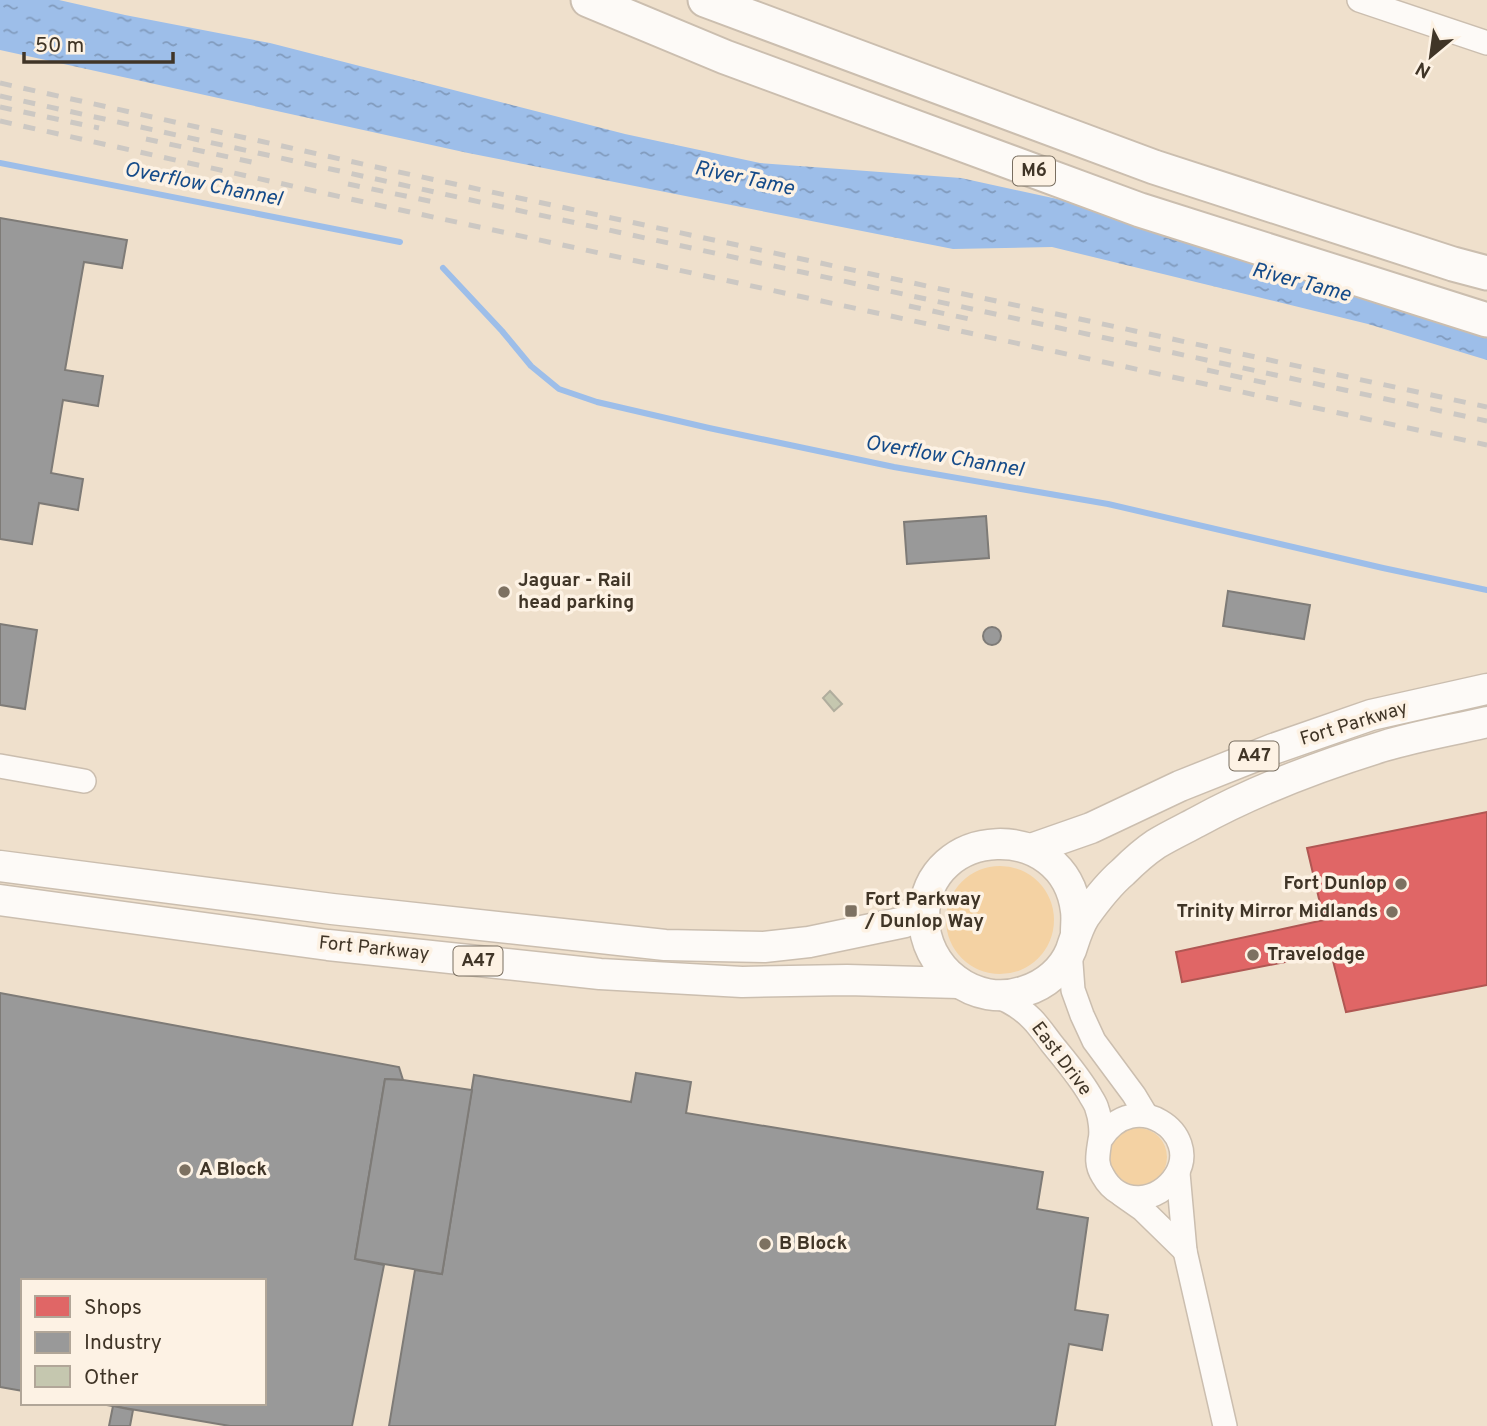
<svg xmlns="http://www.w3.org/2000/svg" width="1487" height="1426" font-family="Overpass,sans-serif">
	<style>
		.green { fill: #f4d2a3 }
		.water { fill: url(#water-ripples) }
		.shops { fill: #e06666; stroke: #b05753; stroke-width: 2 }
		.industry { fill: #999; stroke: #7e7b77; stroke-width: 2 }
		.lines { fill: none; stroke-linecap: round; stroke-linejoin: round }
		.stream { stroke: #9dbee9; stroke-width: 6 }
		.building { fill: #c5c7af; stroke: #b0ad9d; stroke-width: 2 }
		.minor-casing { stroke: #cbbeaf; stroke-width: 26 }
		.major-casing { stroke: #cbbeaf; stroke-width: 33 }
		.highway-casing { stroke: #cbbeaf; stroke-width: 37 }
		.minor { stroke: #fdfaf7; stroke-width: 23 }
		.major { stroke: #fdfaf7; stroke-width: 30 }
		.highway { stroke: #fdfaf7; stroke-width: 33 }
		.rail { stroke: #ccc8c3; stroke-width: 5; stroke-dasharray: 12 12; stroke-linecap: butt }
		.poi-dot { fill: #7d7161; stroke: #fdf2e4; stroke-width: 2.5 }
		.labels { text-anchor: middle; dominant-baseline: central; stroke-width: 7; stroke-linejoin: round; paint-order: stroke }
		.shield { fill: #fdf2e4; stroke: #796e60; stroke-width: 2 }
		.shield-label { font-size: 18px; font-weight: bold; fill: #403527 }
		.poi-label { font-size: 19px; font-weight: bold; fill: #403527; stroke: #fdf2e4; text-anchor: start }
		.street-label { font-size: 19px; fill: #403527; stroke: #fdf2e4 }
		.water-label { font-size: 21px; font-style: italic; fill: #154b89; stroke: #fdf2e4 }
	</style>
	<defs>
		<pattern id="water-ripples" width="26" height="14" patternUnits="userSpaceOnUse" patternTransform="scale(1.75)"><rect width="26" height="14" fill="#9dbee9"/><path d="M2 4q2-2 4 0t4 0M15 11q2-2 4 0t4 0" fill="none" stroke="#819bbd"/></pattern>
	</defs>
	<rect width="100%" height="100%" fill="#efe0cc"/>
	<g class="green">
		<circle cx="1000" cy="920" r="54"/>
		<circle cx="1138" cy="1157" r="29"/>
	</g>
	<path class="water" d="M0 0H59L125 15 270 43 625 134 760 163 961 178 1223 235 1487 312V360L1368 324 1052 247 953 249 468 153 0 50Z"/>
	<path class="shops" d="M1487 812V985L1346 1012 1331 953 1182 982 1176 952 1324 920 1307 848Z"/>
	<g class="industry">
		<path d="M0 218 127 240 122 268 84 262 65 370 103 376 98 406 63 400 51 473 83 479 78 510 39 503 32 544 0 539Z"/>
		<path d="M986 516 989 558 907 564 904 522Z"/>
		<path d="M1228 591 1310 605 1304 639 1223 626Z"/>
		<path d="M0 624 37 630 25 709 0 705Z"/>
		<circle cx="992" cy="636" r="9"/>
		<path d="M0 993 399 1067 403 1080 385 1079 355 1259 384 1265 352 1426H230L95 1403H264V1281H23V1391L0 1387Z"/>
		<path d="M636 1073 691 1082 686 1113 1043 1172 1037 1209 1088 1218 1075 1310 1108 1315 1102 1350 1069 1344 1055 1426H389L415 1270 442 1274 474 1075 631 1102Z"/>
		<path d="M385 1079 403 1080 472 1090 442 1274 355 1259Z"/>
		<path d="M113 1406 133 1410 130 1426H109Z"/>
	</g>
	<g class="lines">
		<g class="stream">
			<path d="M0 163 400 242"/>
			<path d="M443 268 502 331 531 366 559 389 597 402 709 428 894 467 1108 504 1383 568 1487 590"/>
		</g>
	</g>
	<path class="building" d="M830 691 842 704 834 711 823 698Z"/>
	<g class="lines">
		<g class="minor-casing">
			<g id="minor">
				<path d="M1359 0 1487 43"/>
				<path d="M0 766 84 781"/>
				<path d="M1070 950 1073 990 1082 1015 1094 1041 1134 1095 1146 1115"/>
				<path d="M996 996C1010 1001 1022 1009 1032 1019 1039 1026 1045 1035 1052 1044 1065 1060 1079 1076 1090 1095 1092 1099 1096 1104 1097 1109 1100 1117 1102 1132 1100 1140 1098 1154 1095 1164 1103 1176 1120 1207 1159 1203 1176 1175 1202 1133 1134 1086 1101 1139"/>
				<path d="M1178 1173 1185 1251 1225 1426"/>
				<path d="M1122 1195 1142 1209 1185 1251"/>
			</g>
		</g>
		<g class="major-casing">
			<g id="major">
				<path d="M1031 849 1091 828 1180 786 1273 749 1371 715 1487 689"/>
				<path d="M0 866 332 909 665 945 764 947 809 942 905 922 927 898"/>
				<path d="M0 900 328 945 600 974 742 982 847 980 959 983"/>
				<path d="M1076 932C1076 925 1077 918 1076 911 1065 818 926 824 924 916 923 968 975 1009 1025 991 1045 985 1063 970 1071 950 1075 938 1078 927 1085 916 1095 902 1110 883 1123 872 1133 862 1144 852 1156 844 1169 836 1184 829 1197 822 1257 789 1319 766 1384 746 1417 736 1453 730 1487 722"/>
			</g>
		</g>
		<g class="highway-casing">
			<g id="highway">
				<path d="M588 0 725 57 1140 210 1487 320"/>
				<path d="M705 0 1154 167 1453 264 1487 273"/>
			</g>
		</g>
		<use href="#minor" class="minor"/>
		<use href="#major" class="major"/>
		<use href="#highway" class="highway"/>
		<g class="rail">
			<path d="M0 83 385 169 1487 407"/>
			<path d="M0 96 489 204 1487 421"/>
			<path d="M0 107 99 128"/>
			<path d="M0 121 373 204 1487 445"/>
			<path d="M146 139 256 163"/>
			<path d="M348 184 434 202"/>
			<path d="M909 306 974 320"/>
			<path d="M1207 370 1275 385"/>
		</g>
	</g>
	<g class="poi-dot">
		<circle cx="504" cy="592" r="7"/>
		<circle cx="1401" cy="884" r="7"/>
		<rect x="844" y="904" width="14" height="14" rx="3.5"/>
		<circle cx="1392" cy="912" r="7"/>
		<circle cx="1253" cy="955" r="7"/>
		<circle cx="185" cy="1170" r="7"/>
		<circle cx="765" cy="1244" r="7"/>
	</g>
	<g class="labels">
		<g class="shield">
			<rect x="1013" y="156.5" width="42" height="29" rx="5"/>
			<rect x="1229.5" y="741.5" width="49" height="29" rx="5"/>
			<rect x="453.5" y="946.5" width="49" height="29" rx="5"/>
		</g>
		<g class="shield-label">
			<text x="1034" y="171">M6</text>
			<text x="1254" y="756">A47</text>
			<text x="478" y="961">A47</text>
		</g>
		<g class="poi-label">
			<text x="518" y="581">Jaguar - Rail<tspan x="518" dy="22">head parking</tspan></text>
			<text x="1387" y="884" text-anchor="end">Fort Dunlop</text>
			<text x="865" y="900">Fort Parkway<tspan x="865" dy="22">/ Dunlop Way</tspan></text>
			<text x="1378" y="912" text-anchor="end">Trinity Mirror Midlands</text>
			<text x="1267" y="955">Travelodge</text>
			<text x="199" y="1170">A Block</text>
			<text x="779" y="1244">B Block</text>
		</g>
		<g class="street-label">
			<text transform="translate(1354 724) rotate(-17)">Fort Parkway</text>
			<text transform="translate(374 949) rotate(6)">Fort Parkway</text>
			<text transform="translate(1061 1059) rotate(53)">East Drive</text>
		</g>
		<g class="water-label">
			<text transform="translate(744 179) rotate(12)">River Tame</text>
			<text transform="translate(203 185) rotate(11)">Overflow Channel</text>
			<text transform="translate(1301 283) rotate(15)">River Tame</text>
			<text transform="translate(944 457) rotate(10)">Overflow Channel</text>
		</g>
	</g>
	<rect x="21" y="1279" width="245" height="126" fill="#fdf2e4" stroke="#b1a698" stroke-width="2"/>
	<rect x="35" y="1296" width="35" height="21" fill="#e06666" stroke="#b1a698" stroke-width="2"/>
	<text x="84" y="1314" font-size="21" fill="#403527">Shops</text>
	<rect x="35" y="1332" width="35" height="21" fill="#999999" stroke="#b1a698" stroke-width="2"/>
	<text x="84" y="1349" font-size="21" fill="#403527">Industry</text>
	<rect x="35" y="1366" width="35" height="21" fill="#c5c7af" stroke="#b1a698" stroke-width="2"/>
	<text x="84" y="1384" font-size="21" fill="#403527">Other</text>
	<g transform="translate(1431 56) rotate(209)" stroke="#fdf2e4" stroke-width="5" paint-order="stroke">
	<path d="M0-5L12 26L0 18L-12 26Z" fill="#403527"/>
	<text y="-10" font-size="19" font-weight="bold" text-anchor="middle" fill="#403527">N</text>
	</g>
	<path d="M24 52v10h149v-10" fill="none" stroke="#403527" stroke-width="3.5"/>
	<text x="35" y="52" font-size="21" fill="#403527" stroke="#fdf2e4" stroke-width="5" paint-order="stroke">50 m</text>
</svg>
